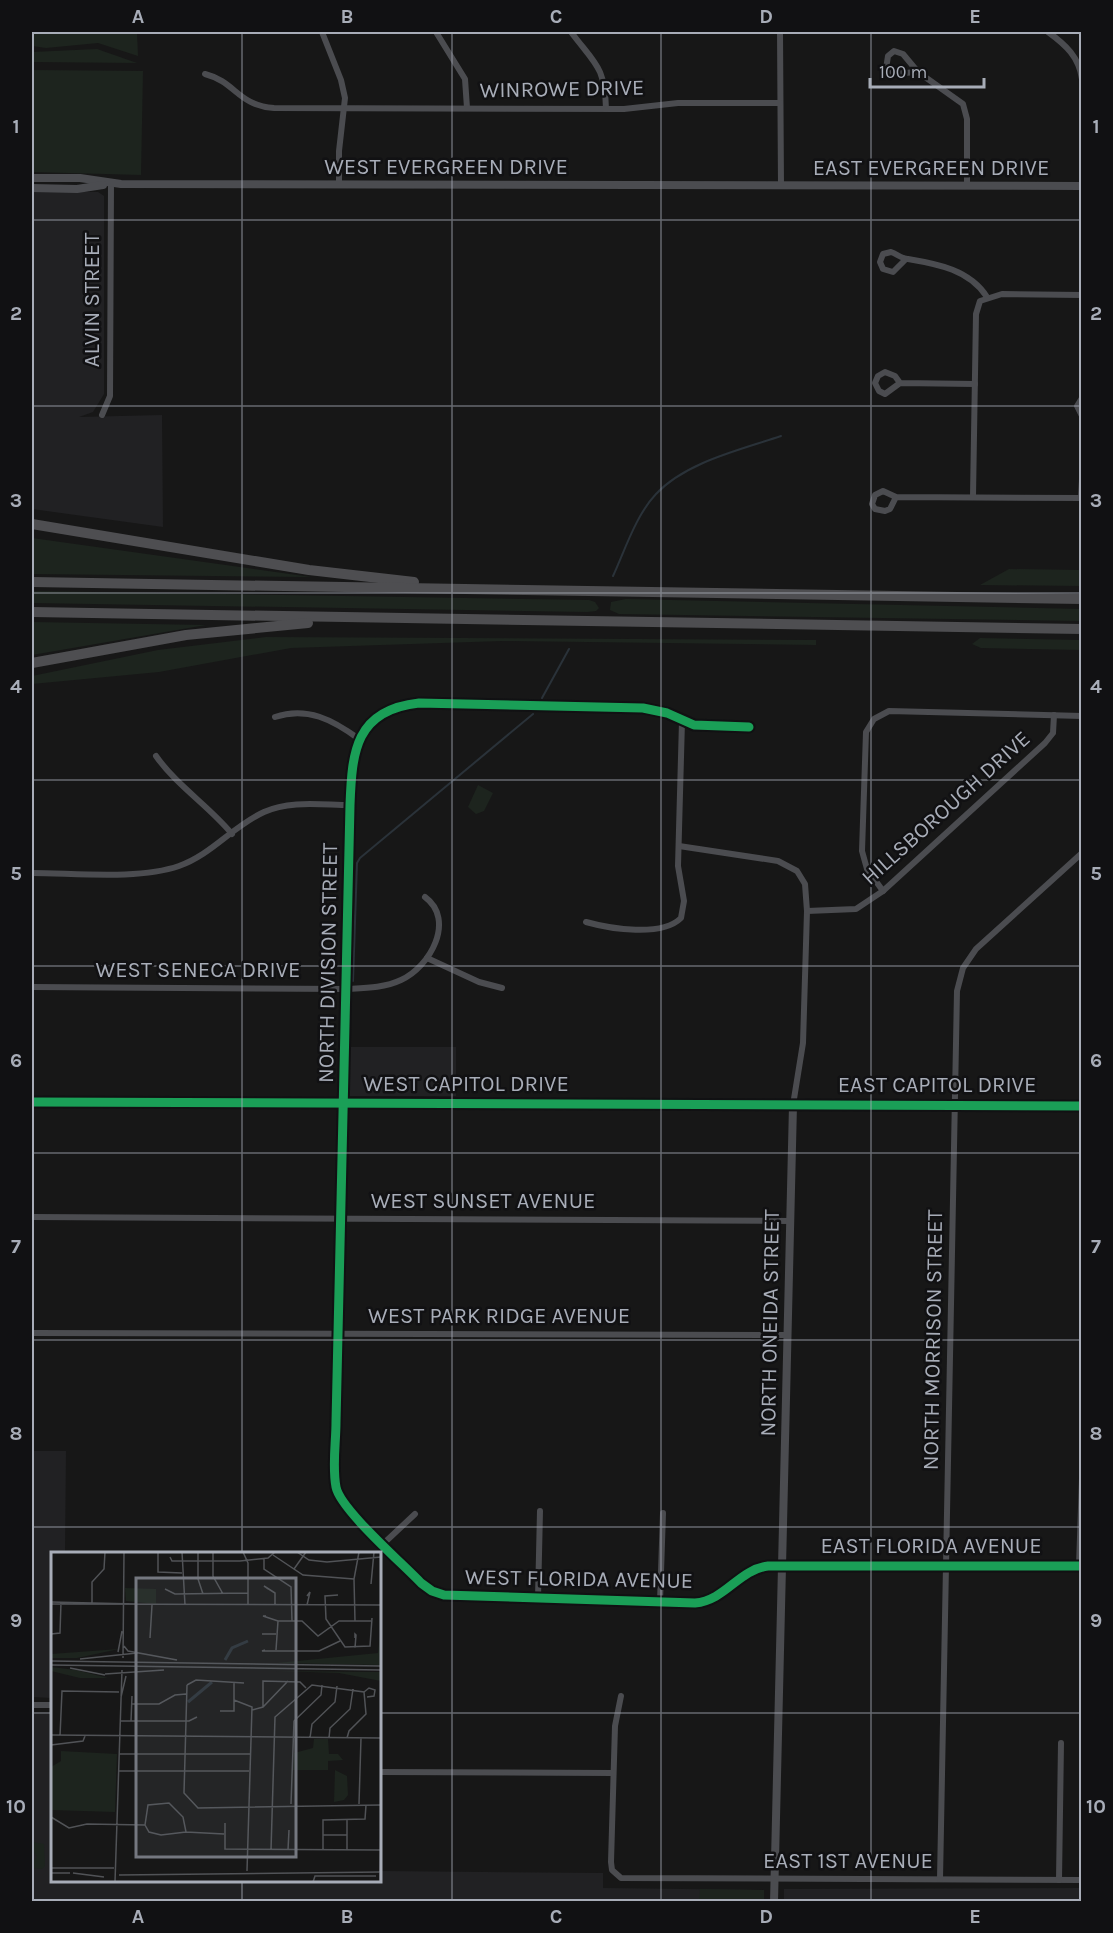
<svg xmlns="http://www.w3.org/2000/svg" width="1113" height="1933" font-family="Karla,sans-serif">
	<style>
		.built { fill: #212123 }
		.green { fill: #1d241e }
		.lines { fill: none; stroke-linecap: round; stroke-linejoin: round }
		.stream { stroke: #2a3239; stroke-width: 2 }
		.minor { stroke: #4b4c50; stroke-width: 6 }
		.tertiary { stroke: #4b4c50; stroke-width: 8 }
		.motorway { stroke: #4e4e51; stroke-width: 10 }
		.cycleway-casing { stroke: #111113; stroke-width: 13 }
		.cycleway { stroke: #1a9f57; stroke-width: 9 }
		.grid { fill: none; stroke: #a8adb8; stroke-width: 1.5; stroke-opacity: 0.55 }
		.labels { text-anchor: middle; dominant-baseline: central; stroke-width: 5; stroke-linejoin: round; paint-order: stroke }
		.street-label { font-size: 22px; fill: #a8adb8; stroke: #111113 }
		.inset-river { fill: none; stroke: #2a3239; stroke-width: 3 }
		.inset-road { fill: none; stroke: #515357; stroke-width: 1.5 }
		.view { fill: #757880; fill-opacity: 0.15; stroke: #757880; stroke-width: 3 }
		.inset-edge { fill: none; stroke: #a8adb8; stroke-width: 3 }
		.neatline { fill: none; stroke: #a8adb8; stroke-width: 2 }
		.grid-label { font-size: 20px; text-anchor: middle; font-weight: bold; fill: #a8adb8 }
	</style>
	<rect width="100%" height="100%" fill="#171717"/>
	<g class="built">
		<path d="M32 191 98 192 104 196V394L93 412 79 417 162 415 163 527 32 509Z"/>
		<rect x="349" y="1047" width="107" height="49"/>
		<path d="M32 1451H66L65 1553 52 1554V1698L32 1697Z"/>
		<path d="M32 1714H52V1880H380V1871L603 1873V1888L764 1890V1901L32 1902Z"/>
		<path d="M1081 1888V1902L784 1901V1889Z"/>
	</g>
	<g class="green">
		<path d="M32 32H137L138 56 98 43 46 48 32 46Z"/>
		<path d="M97 49 137 63 32 62V52Z"/>
		<path d="M32 70 143 71 141 175 32 172Z"/>
		<path d="M32 538 311 577 32 574Z"/>
		<path d="M1009 569 1081 570V586L980 585Z"/>
		<path d="M32 591 589 600 595 602 599 608 596 611 587 612 32 603Z"/>
		<path d="M626 599 1081 609 1082 621 619 614 610 610 611 602Z"/>
		<path d="M32 622 206 625 32 655Z"/>
		<path d="M266 637 816 640V645L502 641 291 648 159 672 32 684V676L158 650Z"/>
		<path d="M980 638 1081 640V650L981 648 972 644Z"/>
		<path d="M478 785 493 793 484 811 476 814 468 807Z"/>
		<path d="M32 1842 44 1844 45 1866 42 1869 32 1868V1862L37 1857 32 1849Z"/>
		<path d="M700 1889 764 1890V1901H699Z"/>
	</g>
	<g class="lines">
		<g class="stream">
			<path d="M613 576C625 550 636 515 656 494 686 462 740 450 781 436"/>
			<path d="M542 698 569 649"/>
			<path d="M353 981 357 863 360 858 533 714"/>
		</g>
		<g class="minor">
			<path d="M322 32 341 80 345 98 339 151V184"/>
			<path d="M436 32 465 79 467 108"/>
			<path d="M571 32C595 64 605 66 606 109"/>
			<path d="M780 32 781 186"/>
			<path d="M1048 32C1066 45 1079 57 1082 79"/>
			<path d="M918 72 890 74 886 69 888 56 894 51 903 54 918 72 963 104 967 119V186"/>
			<path d="M205 74C236 82 237 105 274 108L624 109 678 103H780"/>
			<path d="M906 259 893 272 883 269 880 262 883 254 891 252C897 254 902 259 908 259 938 264 970 270 987 297"/>
			<path d="M900 383 885 394 879 391 875 383 878 376 885 372 895 376 900 383 975 384"/>
			<path d="M1082 398 1077 406 1082 416"/>
			<path d="M102 415 110 396 111 184"/>
			<path d="M973 496 976 314 980 301 1002 294 1082 295"/>
			<path d="M896 497 890 509 885 511 875 509 872 504 875 495 883 491 896 497 1082 498"/>
			<path d="M1081 498 1082 479"/>
			<path d="M275 717C307 706 333 720 359 739"/>
			<path d="M749 727 694 725 667 713 643 708 419 703C355 710 352 752 350 805L336 1422C336 1443 332 1466 336 1487 340 1509 403 1564 421 1583L432 1591 444 1595 695 1603C726 1600 738 1570 768 1566H1082"/>
			<path d="M156 756C177 786 209 806 232 834"/>
			<path d="M679 846 778 861 797 871 805 884 807 911 803 1043 793 1105"/>
			<path d="M32 873C74 873 139 880 179 866 211 855 233 826 264 812 290 800 322 805 350 805"/>
			<path d="M883 891 867 869 862 851 866 732 874 719 889 711 1082 716"/>
			<path d="M807 911 856 909 883 891 1045 743 1053 733 1054 715"/>
			<path d="M586 922C611 929 662 937 681 918L684 901 678 866 682 721"/>
			<path d="M427 958 479 982 502 988"/>
			<path d="M32 987 346 989C365 988 384 988 401 980 430 967 456 920 425 897"/>
			<path d="M32 1217 790 1221"/>
			<path d="M32 1333 787 1335"/>
			<path d="M383 1544 415 1514"/>
			<path d="M1079 1566 1082 1478"/>
			<path d="M538 1598 540 1511"/>
			<path d="M660 1602 663 1513"/>
			<path d="M621 1696 615 1726 611 1862 612 1870 621 1878 1082 1880"/>
			<path d="M32 1705H52"/>
			<path d="M380 1772 613 1773"/>
			<path d="M940 1879 957 991 963 968 976 949 1082 853"/>
			<path d="M1059 1880 1061 1743"/>
		</g>
		<g class="tertiary">
			<path d="M32 178H80L121 184 1082 186"/>
			<path d="M32 188 77 189 103 185"/>
			<path d="M32 1102 1082 1106"/>
			<path d="M774 1902 793 1105"/>
		</g>
		<g class="motorway">
			<path d="M32 524 309 570 414 582"/>
			<path d="M32 582 1082 599"/>
			<path d="M32 612 1082 629"/>
			<path d="M32 663 186 635 308 623"/>
		</g>
		<g class="cycleway-casing">
			<g id="cycleway">
				<path d="M749 727 694 725 667 713 643 708 419 703C355 710 352 752 350 805L336 1422C336 1443 332 1466 336 1487 340 1509 403 1564 421 1583L432 1591 444 1595 695 1603C726 1600 738 1570 768 1566H1082"/>
				<path d="M32 1102 1082 1106"/>
			</g>
		</g>
		<use href="#cycleway" class="cycleway"/>
	</g>
	<path class="grid" d="M242 32V1554M452 32V1902M661 32V1902M871 32V1902M32 220H1082M32 406H1082M32 593H1082M32 780H1082M32 966H1082M32 1153H1082M32 1340H1082M32 1527H1082M32 1713H52M380 1713H1082M242 1880V1902"/>
	<g class="labels">
		<g class="street-label">
			<text transform="translate(562 89) rotate(-1)">WINROWE DRIVE</text>
			<text x="446" y="167">WEST EVERGREEN DRIVE</text>
			<text x="931" y="168">EAST EVERGREEN DRIVE</text>
			<text transform="translate(92 300) rotate(-90)">ALVIN STREET</text>
			<text transform="translate(946 808) rotate(-42)">HILLSBOROUGH DRIVE</text>
			<text transform="translate(328 963) rotate(-89)">NORTH DIVISION STREET</text>
			<text x="198" y="970">WEST SENECA DRIVE</text>
			<text x="466" y="1084">WEST CAPITOL DRIVE</text>
			<text x="937" y="1085">EAST CAPITOL DRIVE</text>
			<text x="483" y="1201">WEST SUNSET AVENUE</text>
			<text x="499" y="1316">WEST PARK RIDGE AVENUE</text>
			<text transform="translate(770 1323) rotate(-89)">NORTH ONEIDA STREET</text>
			<text transform="translate(933 1340) rotate(-89)">NORTH MORRISON STREET</text>
			<text x="931" y="1546">EAST FLORIDA AVENUE</text>
			<text transform="translate(579 1579) rotate(1)">WEST FLORIDA AVENUE</text>
			<text x="848" y="1861">EAST 1ST AVENUE</text>
		</g>
	</g>
	<g transform="translate(51 1552)">
		<rect width="330" height="330" fill="#171717"/>
		<path d="M74 36 105 37V52L75 49ZM330 74V113L226 111 327 101ZM68 97 26 106H0V102ZM0 115 25 118 57 126H29L0 119ZM225 119 330 120V129L288 121ZM263 187H277L278 202H287L292 208 277 209V218H242L243 201 262 196ZM10 199 66 202 64 260 0 258V215L10 209ZM284 218 296 224 297 243 293 248 283 250Z" fill="#1d241e"/>
		<path class="inset-river" d="M174 108 181 96 197 89M137 150 161 130"/>
		<path class="inset-road" d="M107 0V20L131 21M131 0 134 53M147 0V27L152 42M162 0V24L172 42M192 0 197 11V53M246 0 258 8 276 10 330 5M222 3 252 23 303 27M119 5 121 9H189L217 6 224 0M213 7V17L240 35 241 69M243 17 255 0M320 32 323 0M114 37 124 42 197 41M217 37 213 34 224 41V53M287 43 274 44 275 67 294 95 319 94 321 66M256 44 259 40 256 53M0 50 84 52M41 51V30L53 17 54 0M0 52 330 53M215 64H212L227 69M227 69H251L267 84 288 69H320M304 69 303 27 308 0M0 82 9 81 10 50M215 82H211H225M99 86 101 53M73 94 77 99 126 108M304 96 305 83 304 82V86M214 98 211 99H268L289 89M225 98 227 69M67 100 71 79M72 106 73 0M29 107 86 101M0 109 330 114M0 113 330 118M19 116 54 123M54 122 113 118M136 133 133 241 147 256 330 253M136 133 145 128 193 131M313 140 318 136 324 138 323 144 316 145M70 145 75 124M183 148 201 155 196 319M80 152H108L124 143 135 142M212 155V129L249 130 255 136M201 158 212 155 237 129M169 159H183V130M69 169H138L146 165M80 169 81 144M0 183 330 186M9 184 11 139 68 140M259 186 261 172 284 150 286 134M278 186 279 176 299 157 302 137M0 193 32 189 34 184M68 202H199M68 219H198M240 252 243 169 270 143 271 133M308 252 310 186M0 265 18 276 36 272 94 273M174 271V297L329 298M94 273 97 253 118 251 132 265 135 280M94 273 98 280 110 283 135 280M135 280 173 282M272 283H296M220 298 224 165 261 133 313 140 315 162 298 179 296 186M237 298 238 278M272 298V268L314 267 315 253M296 298V268M0 316H63M0 321H19M22 321 53 325M68 323 330 320M64 330 71 118M262 330 264 324H325M329 330 330 269"/>
		<path class="view" d="M85 26H245V305H85Z"/>
		<rect width="330" height="330" class="inset-edge"/>
	</g>
	<rect width="1113" height="1933" fill="none" stroke="#111113" stroke-width="66"/>
	<path d="M870 78v9h114v-9" fill="none" stroke="#a8adb8" stroke-width="3"/>
	<text x="879" y="78" font-size="18" fill="#a8adb8" stroke="#111113" stroke-width="4.5" paint-order="stroke">100 m</text>
	<rect x="33" y="33" width="1047" height="1867" class="neatline"/>
	<g class="grid-label">
		<text x="138" y="23">A</text>
		<text x="347" y="23">B</text>
		<text x="556" y="23">C</text>
		<text x="766" y="23">D</text>
		<text x="975" y="23">E</text>
		<text x="16" y="133">1</text>
		<text x="1096" y="133">1</text>
		<text x="16" y="320">2</text>
		<text x="1096" y="320">2</text>
		<text x="16" y="507">3</text>
		<text x="1096" y="507">3</text>
		<text x="16" y="693">4</text>
		<text x="1096" y="693">4</text>
		<text x="16" y="880">5</text>
		<text x="1096" y="880">5</text>
		<text x="16" y="1067">6</text>
		<text x="1096" y="1067">6</text>
		<text x="16" y="1253">7</text>
		<text x="1096" y="1253">7</text>
		<text x="16" y="1440">8</text>
		<text x="1096" y="1440">8</text>
		<text x="16" y="1627">9</text>
		<text x="1096" y="1627">9</text>
		<text x="16" y="1813">10</text>
		<text x="1096" y="1813">10</text>
		<text x="138" y="1923">A</text>
		<text x="347" y="1923">B</text>
		<text x="556" y="1923">C</text>
		<text x="766" y="1923">D</text>
		<text x="975" y="1923">E</text>
	</g>
</svg>
